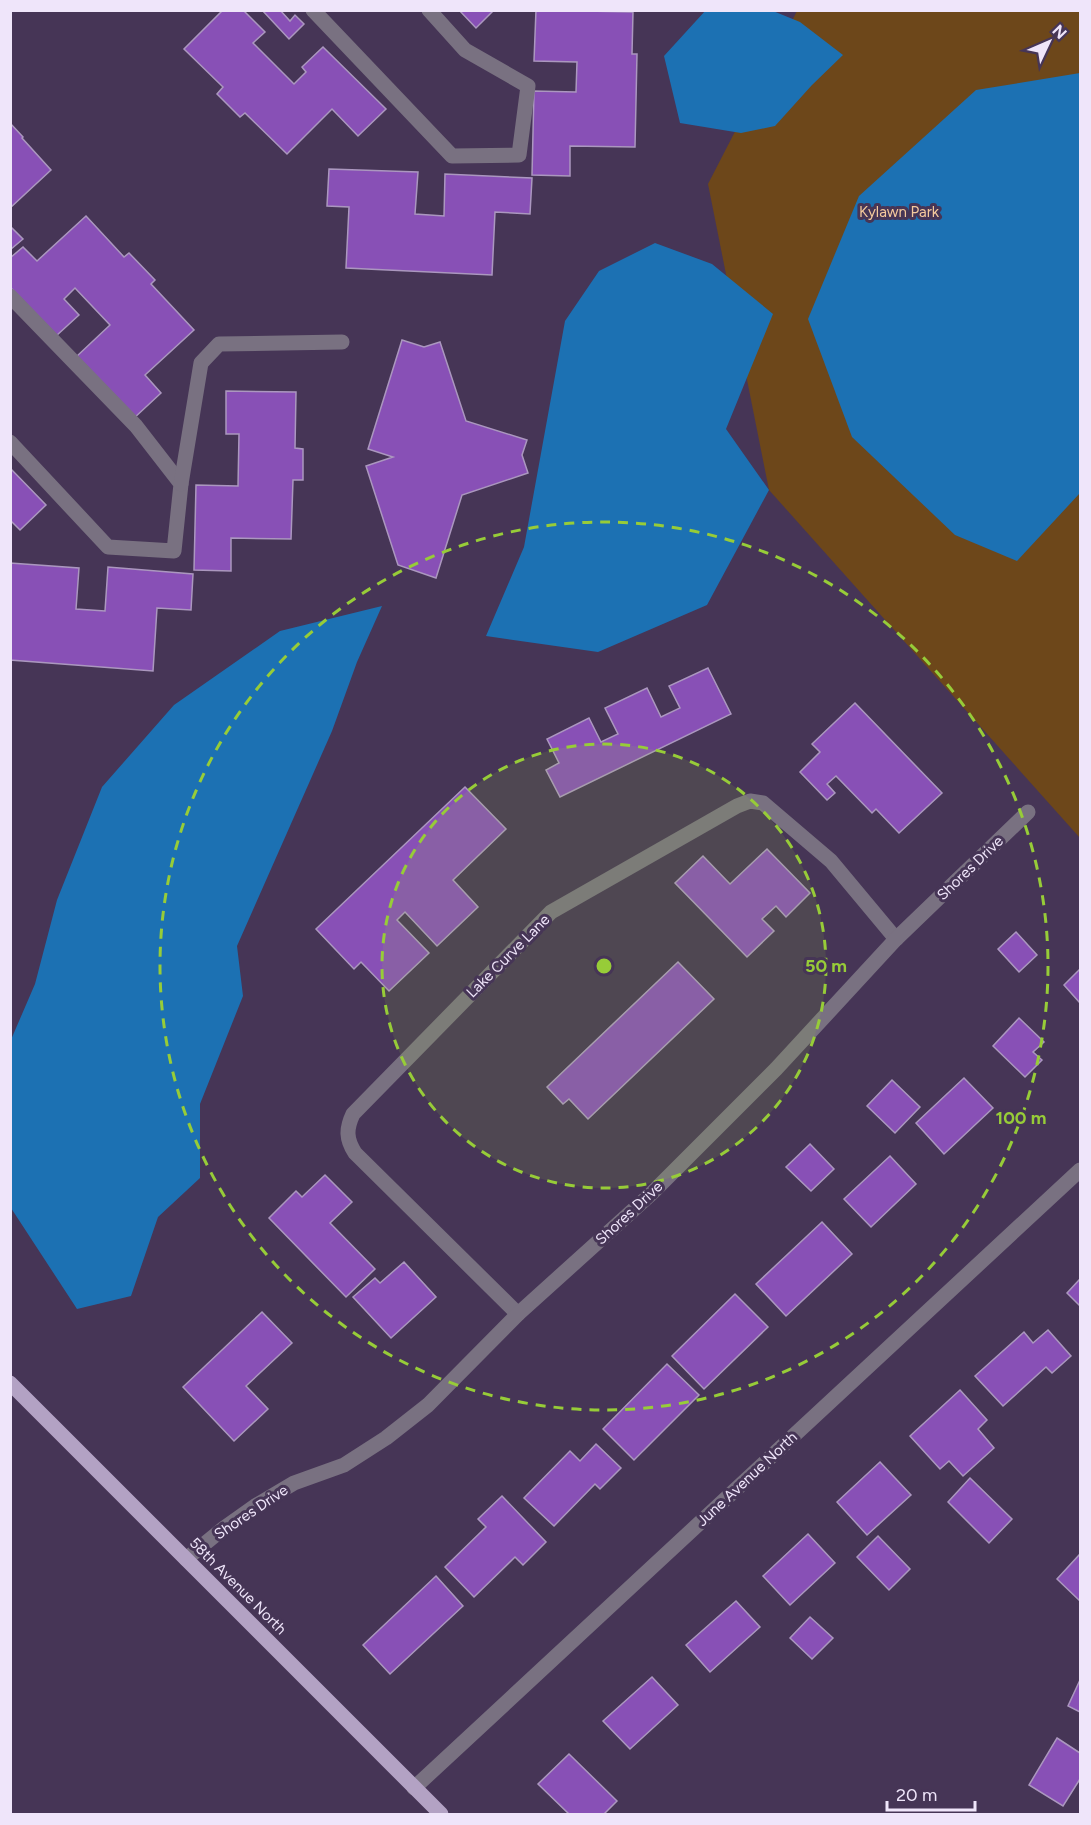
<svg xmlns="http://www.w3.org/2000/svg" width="1091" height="1825" font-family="Figtree,sans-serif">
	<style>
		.green { fill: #6d471a }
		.water { fill: #1c71b3 }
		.building { fill: #8850b6; stroke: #ab97bf; stroke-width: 1.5 }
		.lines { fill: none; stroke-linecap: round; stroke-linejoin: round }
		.minor { stroke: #797181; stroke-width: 15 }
		.major { stroke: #b3a2c4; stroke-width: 15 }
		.ring { fill: none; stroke: #97cc38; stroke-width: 3; stroke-dasharray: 10 8 }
		.labels { text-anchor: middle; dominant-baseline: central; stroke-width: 6; stroke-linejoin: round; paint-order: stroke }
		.park-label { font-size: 15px; fill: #f5ca9d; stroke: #463556 }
		.street-label { font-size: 15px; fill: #efe5fa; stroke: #463556 }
		.centre { fill: #97cc38; stroke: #463556; stroke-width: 3 }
		.ring-label { font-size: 18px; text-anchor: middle; font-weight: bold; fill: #97cc38; stroke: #463556; stroke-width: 6; stroke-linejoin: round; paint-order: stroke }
	</style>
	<rect width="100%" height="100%" fill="#463556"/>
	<path class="green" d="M797 11H1080V838L769 490 708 184Z"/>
	<g class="water">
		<path d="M706 10 773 11 800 22 843 55 812 85 775 126 741 133 680 123 664 56Z"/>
		<path d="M1080 73V493L1017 561 955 535 852 437 808 319 859 196 976 90Z"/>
		<path d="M655 243 712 264 773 314 726 429 769 490 707 605 598 652 486 636 524 547 565 321 599 271Z"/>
		<path d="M382 606 357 662 332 731 237 946 243 996 200 1104V1178L158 1217 131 1296 77 1309 11 1208 10 1042 35 984 57 900 102 787 174 705 280 631Z"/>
	</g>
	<g class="building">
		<path d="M223 10H243L265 32 253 43 294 84 306 72 302 67 323 47 386 109 358 136 332 109 287 154 245 113 240 117 217 94 223 87 184 49Z"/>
		<path d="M262 10H280L290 21 295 15 304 24 289 39Z"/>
		<path d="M459 10H494L476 28Z"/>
		<path d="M536 10 633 12 632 54H637L635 147 570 146V176L532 175 534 91 576 92 577 62 534 61Z"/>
		<path d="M10 123 23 137 22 138 51 170 10 208Z"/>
		<path d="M329 169 418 172 415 214 444 216 445 174 532 178 530 214 495 212 492 275 346 268 349 207 327 206Z"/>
		<path d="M86 216 124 257 129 253 155 280 151 284 194 330 145 375 161 393 133 419 76 357 110 325 75 288 64 299 79 315 56 336 10 287V258L23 247 37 261Z"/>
		<path d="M10 226 23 239 10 250Z"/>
		<path d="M402 340 424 347 440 342 466 421 527 440 522 455 528 473 462 495 436 578 398 565 366 466 393 457 368 449Z"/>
		<path d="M226 391 296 392 295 448 303 449V480H293L291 539 231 538V571L194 570 196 485 238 486 239 434H226Z"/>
		<path d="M10 468 46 505 20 530 10 520Z"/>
		<path d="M10 563 79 568 76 609 105 611 108 567 193 574 191 610 157 608 153 671 10 660Z"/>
		<path d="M708 668 731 714 560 797 546 770 559 763 547 739 589 718 601 742 618 734 605 708 647 688 661 717 680 708 669 686Z"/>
		<path d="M855 703 942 793 899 833 876 809 872 813 836 776 827 784 835 793 827 800 800 772 820 752 812 744Z"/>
		<path d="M465 787 506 829 453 880 478 907 437 946 405 912 397 920 429 953 389 991 361 962 354 969 316 929Z"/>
		<path d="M767 849 810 893 786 917 776 906 762 919 774 931 747 957 675 883 703 856 730 884Z"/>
		<path d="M1016 932 1037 955 1019 972 998 949Z"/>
		<path d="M678 962 714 999 588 1119 569 1099 563 1104 547 1087Z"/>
		<path d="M1080 969V1003L1064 985Z"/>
		<path d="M1019 1018 1044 1042 1033 1052 1042 1060 1025 1077 993 1046Z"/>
		<path d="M964 1078 993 1108 944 1154 916 1123Z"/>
		<path d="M892 1080 920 1107 895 1133 867 1106Z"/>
		<path d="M810 1144 834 1169 811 1191 786 1167Z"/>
		<path d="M890 1156 916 1184 871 1227 844 1199Z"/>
		<path d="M325 1175 352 1202 330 1223 375 1269 346 1297 269 1218 296 1191 302 1197Z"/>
		<path d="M822 1222 852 1254 786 1316 756 1284Z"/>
		<path d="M404 1262 436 1297 391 1338 353 1297 375 1278 380 1283Z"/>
		<path d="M1080 1279V1306L1067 1293Z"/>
		<path d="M735 1294 768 1327 704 1389 672 1356Z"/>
		<path d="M262 1312 292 1343 246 1386 268 1409 234 1441 183 1387Z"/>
		<path d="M1048 1330 1071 1356 1052 1373 1046 1367 1003 1406 975 1376 1024 1332 1033 1343Z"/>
		<path d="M667 1364 699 1395 634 1460 603 1429Z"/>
		<path d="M960 1390 987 1420 978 1429 994 1448 963 1476 949 1461 940 1469 910 1436Z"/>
		<path d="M596 1444 621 1468 600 1489 595 1484 554 1526 524 1498 570 1451 580 1461Z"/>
		<path d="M880 1462 911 1495 867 1535 837 1502Z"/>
		<path d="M970 1478 1012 1519 989 1543 948 1502Z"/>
		<path d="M502 1496 546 1542 523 1565 515 1557 474 1597 445 1567 486 1527 478 1519Z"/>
		<path d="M808 1534 835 1563 790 1605 763 1576Z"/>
		<path d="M878 1536 910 1569 889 1590 857 1557Z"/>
		<path d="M1080 1554V1601L1057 1579Z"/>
		<path d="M436 1576 463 1606 390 1674 363 1645Z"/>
		<path d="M736 1601 760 1627 710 1672 686 1645Z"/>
		<path d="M810 1617 833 1638 812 1659 790 1638Z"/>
		<path d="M652 1677 678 1705 630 1749 603 1721Z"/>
		<path d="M1080 1680V1712L1068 1706Z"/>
		<path d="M1057 1738 1080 1753V1779L1063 1806 1029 1785Z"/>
		<path d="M569 1754 617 1801 604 1814H569L538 1784Z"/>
	</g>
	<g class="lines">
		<g class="minor">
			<path d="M313 10 452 156 519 155 528 86 465 50 429 10"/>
			<path d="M10 296 136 426 181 484 174 551 108 547 10 442"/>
			<path d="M181 484 201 363 219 344 342 342"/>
			<path d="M518 1314 355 1153C346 1139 346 1129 353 1114L551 912 737 806 750 801 763 803 831 861 896 939"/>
			<path d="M186 1559 224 1528 255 1506 294 1483 344 1465 386 1438 428 1405 518 1314 651 1194 776 1069 896 939 1028 812"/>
			<path d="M414 1788 1080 1170"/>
		</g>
		<path class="major" d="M10 1383 441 1814"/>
	</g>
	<circle cx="604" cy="966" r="222" fill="#97cc38" fill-opacity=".12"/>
	<g class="ring">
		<circle cx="604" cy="966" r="222"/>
		<circle cx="604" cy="966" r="444"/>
	</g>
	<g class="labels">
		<g class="park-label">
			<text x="899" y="212">Kylawn Park</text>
		</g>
		<g class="street-label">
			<text transform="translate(970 868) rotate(-44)">Shores Drive</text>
			<text transform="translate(508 956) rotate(-45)">Lake Curve Lane</text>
			<text transform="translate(629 1213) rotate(-43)">Shores Drive</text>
			<text transform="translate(747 1479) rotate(-43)">June Avenue North</text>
			<text transform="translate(251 1512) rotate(-34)">Shores Drive</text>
			<text transform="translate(238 1586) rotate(45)">58th Avenue North</text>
		</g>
	</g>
	<circle cx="604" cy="966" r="9" class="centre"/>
	<g class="ring-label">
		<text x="826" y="972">50 m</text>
		<text x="1021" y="1124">100 m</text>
	</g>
	<rect width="1091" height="1825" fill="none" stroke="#efe5fa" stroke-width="24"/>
	<g transform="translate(1049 42) rotate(46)" stroke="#463556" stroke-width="4.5" paint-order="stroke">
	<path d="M0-4.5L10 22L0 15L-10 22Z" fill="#efe5fa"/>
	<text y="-9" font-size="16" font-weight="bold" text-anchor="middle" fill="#efe5fa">N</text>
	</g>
	<path d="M887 1801v9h88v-9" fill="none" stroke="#efe5fa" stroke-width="3"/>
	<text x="896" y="1801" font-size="18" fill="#efe5fa" stroke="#463556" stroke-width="4.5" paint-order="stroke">20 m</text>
</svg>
